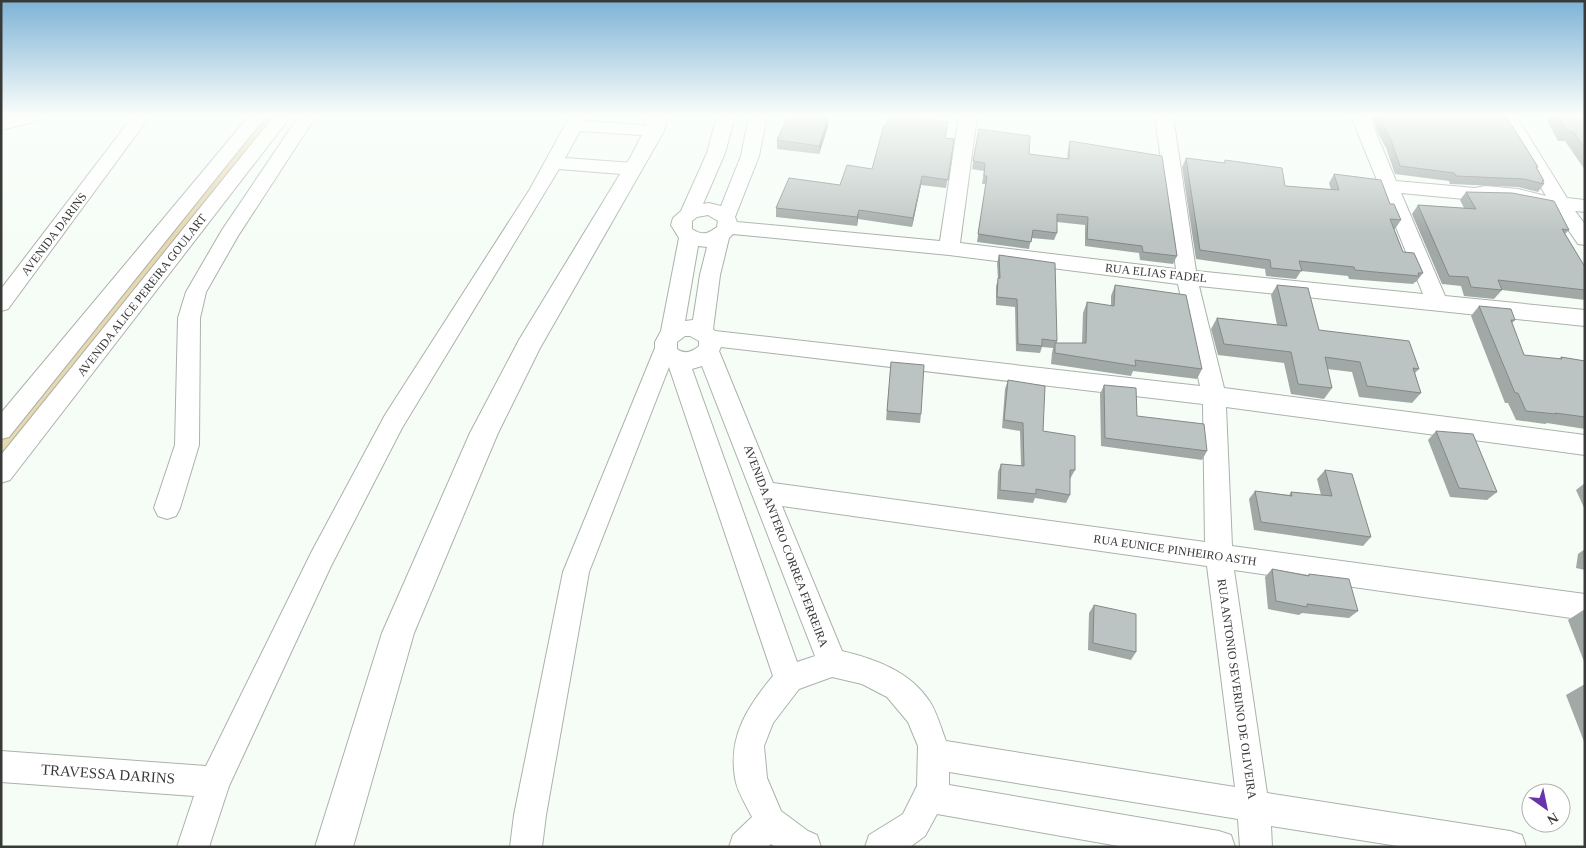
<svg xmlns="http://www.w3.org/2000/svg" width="1586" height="848" font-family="Georgia,serif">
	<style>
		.green { fill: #e7d8af }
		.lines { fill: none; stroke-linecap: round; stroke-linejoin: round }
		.minor-casing { stroke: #abb1ab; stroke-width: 2 }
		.highway-casing { stroke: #abb1ab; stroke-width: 2 }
		.minor { fill: #fff; fill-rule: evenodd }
		.highway { fill: #fff; fill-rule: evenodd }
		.wall { fill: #a1a9a7 }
		.shaded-wall { fill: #838988 }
		.building { fill: #bbc4c2; stroke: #838988 }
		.labels { text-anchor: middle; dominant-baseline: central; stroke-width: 4.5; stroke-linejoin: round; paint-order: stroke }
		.street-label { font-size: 12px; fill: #383a38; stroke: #fff }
		.near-street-label { font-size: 15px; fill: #383a38; stroke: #fff }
	</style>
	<rect width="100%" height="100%" fill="#f6fdf7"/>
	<path class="green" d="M265 116H275L1 460V440Z"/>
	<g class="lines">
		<g class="minor-casing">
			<g id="minor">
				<path d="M14 116H43L41 120 1 130V120Z"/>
				<path d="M133 116H150L8 309 1 311V289Z"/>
				<path d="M249 116H266L9 437 1 439V413Z"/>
				<path d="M274 116H291L10 480 1 483V455Z"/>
				<path d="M299 116H316L238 236 206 292 200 318 199 445 180 508 176 516 167 519 158 516 154 508 175 445 178 318 186 292 222 230Z"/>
				<path d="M570 116H588L585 121 654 126 660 127 663 131 660 135 654 136 580 131 565 158 633 163 639 165 642 169 639 173 633 175 559 169 402 428 331 566 229 786 209 847H177L194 796 1 782V751L206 766 312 551 385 415 530 189Z"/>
				<path d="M717 116H735L725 153 703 204 709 203 721 206 741 156 749 116H767L759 156 735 217 737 222 940 241 959 116H977L960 243 1176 269 1155 116H1173L1196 271 1423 294 1351 116H1369L1396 181 1475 188 1485 186 1518 189 1546 196 1499 116H1516L1567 198 1585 200V212L1575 211 1585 224V245L1578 244 1554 209C1528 206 1502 194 1475 200L1401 193 1445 296 1585 310V326L1199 286 1224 388 1585 435V455L1226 407 1232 546 1585 594V620L1234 570 1267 793 1510 831 1522 835 1526 847H1404L1271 826 1272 847H1240L1238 819 949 772V785L1219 831 1231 835 1235 847H1124L937 814 925 836 910 847H865L869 835 903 814 917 786 918 746 908 722 887 697 862 684 832 677 799 689 773 723 764 746 767 778 781 811 808 831 817 835 821 847H775L771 844 768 847H729L733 835 752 817C746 805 737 791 735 778 728 736 748 706 773 676L669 367 589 572 546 815 542 847H510L514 815 563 572 655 348V342L661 331 679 238 671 225 673 218 681 211 707 153ZM708 215 718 221 717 227C707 234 703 236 692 229V221L697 217ZM733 234 949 255 1178 284 1200 386 715 331 713 329 720 275 729 238ZM698 246 707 247 700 275 693 320 685 321ZM685 336H690L699 341V346C692 352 685 355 677 349V342ZM721 347 1203 404 1205 542 773 483 719 351ZM702 366 815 656 797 662 692 369ZM782 506 1207 566 1235 787 946 741C941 728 937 713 930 702 910 671 875 659 842 651Z"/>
			</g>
		</g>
		<g class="highway-casing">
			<path id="highway" d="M648 116H668L664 131 540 348 498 433 414 633 353 847H315L382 633 470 433 519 340 631 156 644 131Z"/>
		</g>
		<use href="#minor" class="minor"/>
		<use href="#highway" class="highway"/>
	</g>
	<g class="wall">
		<path d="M1372 116H1506L1538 167 1537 168 1544 181 1543 182 1544 184 1538 192 1518 187 1450 184 1449 181 1395 174 1386 148 1376 129Z"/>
		<path d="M1550 116H1585V170L1565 141H1558L1547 121Z"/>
		<path d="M828 127 819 154 777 149V140Z"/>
		<path d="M979 129 1029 154 1067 159 1068 148 1070 141 1177 256 1173 264 1140 260 1139 253 1085 246V225L1057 222V233L1054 240 1031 238 1029 249 977 242 986 184H982L984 171 972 169Z"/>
		<path d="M946 138 954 139 946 188 921 185 912 227 858 219 857 226 776 217V208L840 185 872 169Z"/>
		<path d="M1186 158 1224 163 1225 160 1285 186 1331 190 1329 183 1334 174 1390 204 1401 220 1395 229H1394L1403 252 1423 273 1416 282H1415L1413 284 1349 279 1348 276 1301 271 1296 279 1266 276 1265 269 1196 259 1182 167Z"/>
		<path d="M1466 192 1569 230 1565 234 1585 267V300L1502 290 1494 299 1464 296 1461 286 1442 284 1412 214 1418 205 1464 208 1460 200Z"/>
		<path d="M999 255 1057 341V343H1082L1083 313 1087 302 1111 306V296L1115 285 1202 369 1197 379 1133 371 1131 376 1051 364 1052 353 1053 348 1042 347 1040 353 1016 351 1015 307 996 305V286L998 280 997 263Z"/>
		<path d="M1277 285 1319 330 1419 369 1415 373 1421 393 1412 403 1359 397 1352 372 1327 369 1332 388 1324 399 1291 394 1284 363 1218 355 1211 329 1217 318 1277 325 1271 295Z"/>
		<path d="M1479 306 1515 320 1512 323 1524 355 1559 359 1561 357 1585 361V429L1547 423 1545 424 1516 420 1508 403H1505L1471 316Z"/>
		<path d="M891 362 921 414 920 423 886 420Z"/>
		<path d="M1008 380 1043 431 1075 470 1070 479V495L1066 503 1035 498 1033 503 997 499 998 472 1001 464 1021 466 1020 431 1002 428 1005 389Z"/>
		<path d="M1104 385 1137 416 1207 451 1202 460 1101 446 1100 394Z"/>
		<path d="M1436 431 1497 492 1487 500 1450 497 1428 440Z"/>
		<path d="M1325 470 1371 537 1363 546 1254 530 1249 499 1255 491 1289 495 1291 492 1321 495 1317 479Z"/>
		<path d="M1585 483V510L1576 490Z"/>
		<path d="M1585 549V570L1576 568 1578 554Z"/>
		<path d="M1272 569 1308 575 1309 574 1358 611 1349 618 1302 613 1299 615 1268 609 1265 577Z"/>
		<path d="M1094 605 1136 652 1131 660 1088 650 1089 613Z"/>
		<path d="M1585 609V664L1568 620Z"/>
		<path d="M1585 684V744L1566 695Z"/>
	</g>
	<g class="shaded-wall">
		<path d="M828 118V127L819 154V146Z"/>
		<path d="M922 176 921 185 912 227 913 218Z"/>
		<path d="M859 210 858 219 857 226V217Z"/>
	</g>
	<g class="building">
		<path d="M788 116H810L828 118 819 146 777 140Z"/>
		<path d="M889 116H897L948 122 945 138 954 139 948 180 922 176 913 218 859 210 857 217 776 208 789 178 840 185 847 165 872 169 884 125H886Z"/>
		<path d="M1380 116H1506L1538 167H1536L1544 181H1542L1544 184 1524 179 1456 176 1454 173 1400 166 1391 140 1381 121Z"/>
		<path d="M1558 116H1585V148L1573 131H1566Z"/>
		<path d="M979 129 1030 136 1029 154 1069 159 1070 141 1162 156 1177 256 1143 252 1142 246 1087 239 1088 217 1057 214V233L1033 230 1031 242 978 234 987 176H984L985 163 973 161Z"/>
		<path d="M1186 158 1225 163V160L1282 168 1285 186 1339 190 1334 174 1381 180 1390 204H1394L1401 220 1390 219 1403 252 1414 253 1423 273H1418L1419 276 1375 272 1355 270 1354 267 1299 261 1302 271 1271 268 1270 260 1200 250Z"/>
		<path d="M1466 192 1512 193 1554 201 1569 230 1562 229 1585 267V290L1498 280 1502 290 1471 287 1468 277 1449 276 1418 205 1476 209Z"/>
		<path d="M999 255 1055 263 1057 341 1042 339V346L1018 344 1017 299 997 297 998 278H1000Z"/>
		<path d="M1115 285 1186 295 1202 369 1135 360 1136 366 1055 353V343H1086L1087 302 1114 306Z"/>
		<path d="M1277 285 1308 288 1319 330 1409 341 1419 369 1413 368 1421 393 1367 386 1360 362 1325 357 1332 388 1298 384 1291 352 1224 344 1217 318 1287 326Z"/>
		<path d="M1479 306 1511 309 1515 320H1511L1524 355 1562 359 1561 357 1585 361V417L1555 413 1556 414 1526 411 1518 393H1515Z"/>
		<path d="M891 362 924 365 921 414 887 411Z"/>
		<path d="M1008 380 1045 386 1043 431 1075 436V470H1070V495L1036 489V494L1000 490 1001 464 1024 466 1023 423 1004 420Z"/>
		<path d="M1104 385 1136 388 1137 416 1204 424 1207 451 1105 438Z"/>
		<path d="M1436 431 1473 434 1497 492 1459 488Z"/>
		<path d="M1325 470 1352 474 1371 537 1261 522 1255 491 1292 496 1291 492 1332 496Z"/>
		<path d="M1272 569 1309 576V574L1349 579 1358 611 1307 604V607L1276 601Z"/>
		<path d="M1094 605 1136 614V652L1093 643Z"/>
	</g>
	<linearGradient id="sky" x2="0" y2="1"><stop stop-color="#7db3d6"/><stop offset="0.49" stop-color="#fbfefb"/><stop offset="1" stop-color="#fbfefb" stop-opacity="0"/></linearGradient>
	<rect width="1586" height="235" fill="url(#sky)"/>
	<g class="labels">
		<g class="street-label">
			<text transform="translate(54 234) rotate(-53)">AVENIDA DARINS</text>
			<text transform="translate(1156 273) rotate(6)">RUA ELIAS FADEL</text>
			<text transform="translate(142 295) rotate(-52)">AVENIDA ALICE PEREIRA GOULART</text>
			<text transform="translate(786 546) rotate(69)">AVENIDA ANTERO CORREA FERREIRA</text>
			<text transform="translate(1175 550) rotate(8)">RUA EUNICE PINHEIRO ASTH</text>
			<text transform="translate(1237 689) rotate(82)">RUA ANTONIO SEVERINO DE OLIVEIRA</text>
		</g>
		<g class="near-street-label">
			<text transform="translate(108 774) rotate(4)">TRAVESSA DARINS</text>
		</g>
	</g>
	<rect width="1586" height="848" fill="none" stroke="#383a38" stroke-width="5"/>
	<g transform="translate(1546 808) rotate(147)"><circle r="24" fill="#ffffff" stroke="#afb0af"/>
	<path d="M0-4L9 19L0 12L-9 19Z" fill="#6934ab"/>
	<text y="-8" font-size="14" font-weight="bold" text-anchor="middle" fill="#383a38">N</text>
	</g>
</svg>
